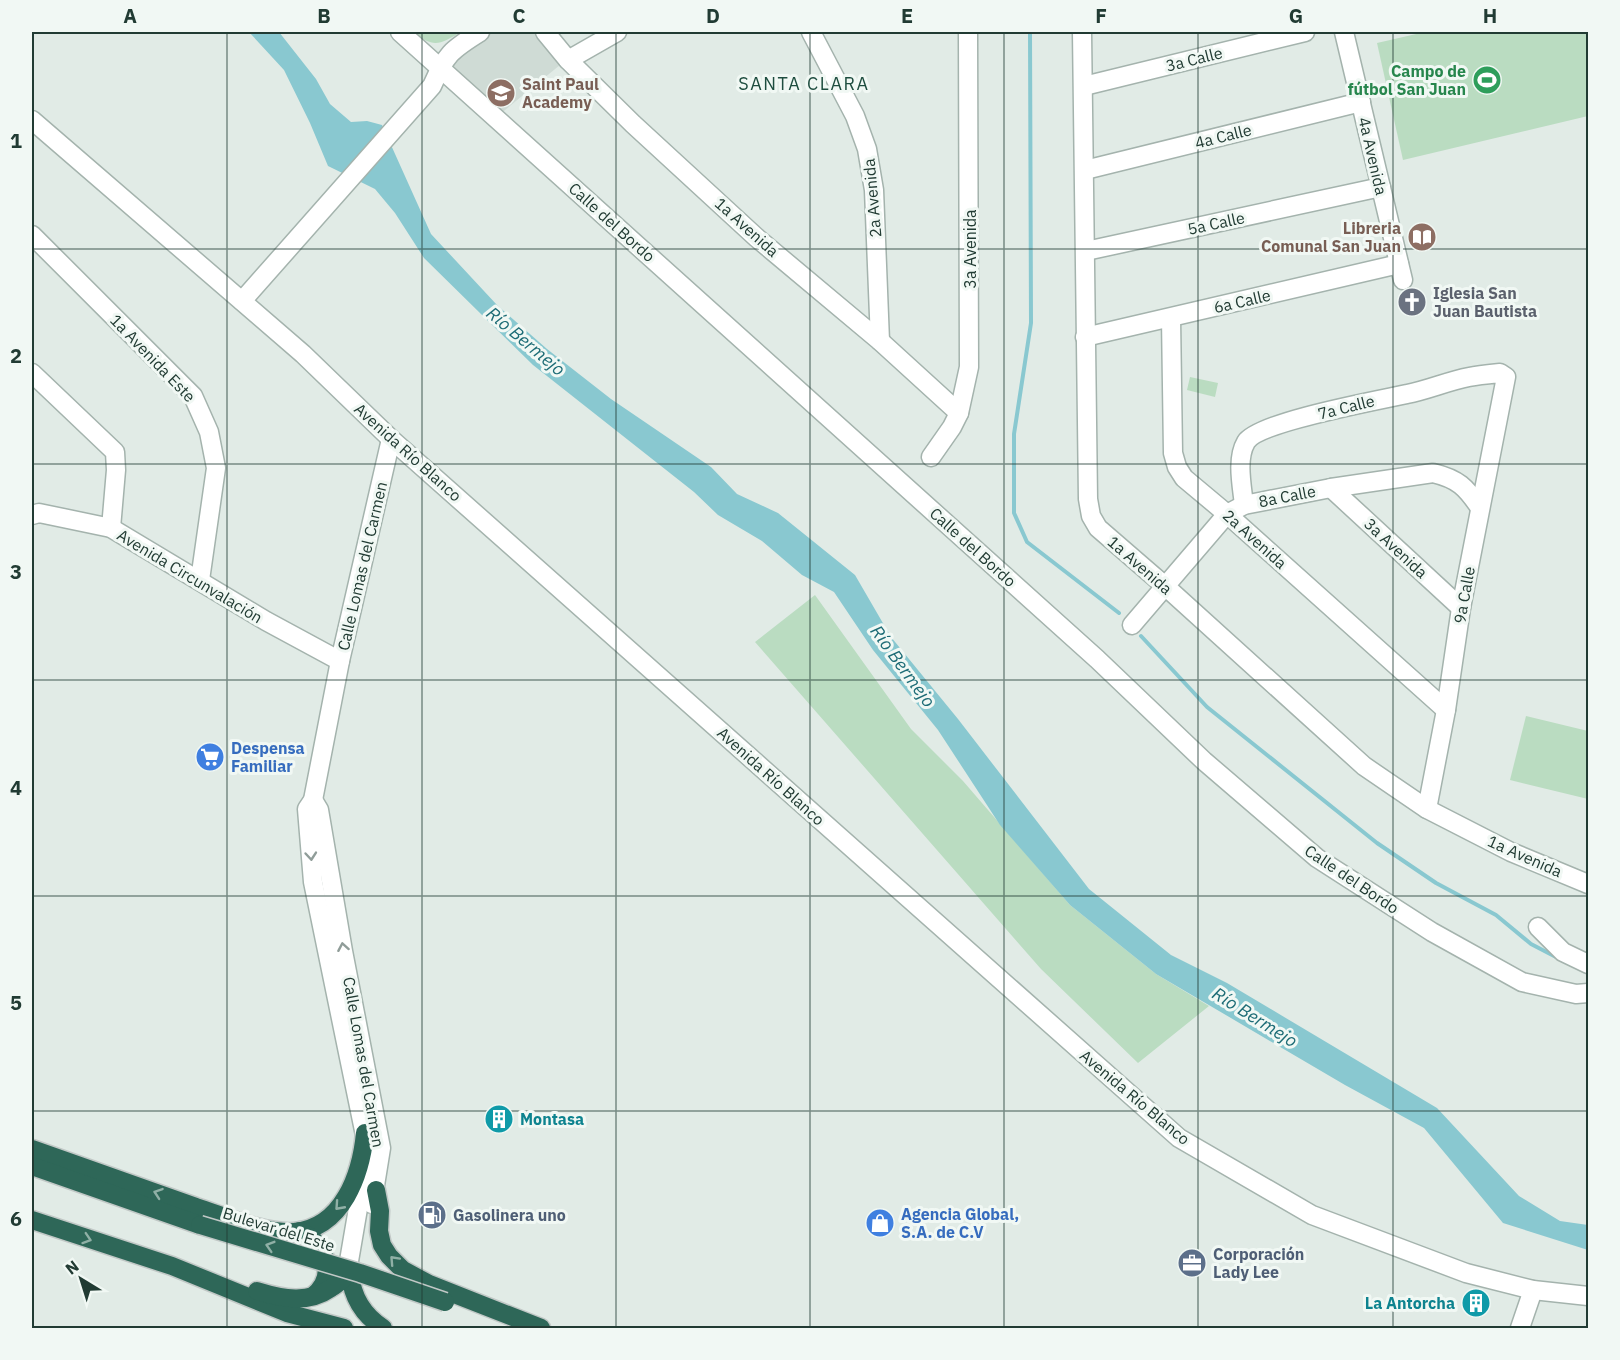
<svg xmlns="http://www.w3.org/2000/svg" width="1620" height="1360" font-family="'IBM Plex Sans',sans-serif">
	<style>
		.built { fill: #cfdbd5 }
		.green { fill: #badcc1 }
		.water { fill: #89c8d0 }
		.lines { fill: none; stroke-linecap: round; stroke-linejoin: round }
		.stream { stroke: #89c8d0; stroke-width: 4 }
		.minor-casing { stroke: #a4b3ad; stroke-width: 21 }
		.highway-casing { stroke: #c1c8c6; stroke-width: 21 }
		.minor { stroke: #fff; stroke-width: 18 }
		.highway { stroke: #2e6758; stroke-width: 18 }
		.highway-bridge-casing { stroke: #c1c8c6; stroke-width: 21; stroke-linecap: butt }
		.highway-bridge { stroke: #2e6758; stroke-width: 18 }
		.oneway { stroke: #909d99 }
		.oneway2 { stroke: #90b0a6 }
		.grid { fill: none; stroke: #213b33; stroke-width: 1.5; stroke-opacity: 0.55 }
		.labels { text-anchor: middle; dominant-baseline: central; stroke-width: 6; stroke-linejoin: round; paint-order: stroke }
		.street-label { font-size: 16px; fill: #213b33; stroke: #f1f8f4 }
		.leisure-label { font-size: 16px; font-weight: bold; fill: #27864d; stroke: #f1f8f4; text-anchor: end }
		.education-label { font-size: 16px; font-weight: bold; fill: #785e54; stroke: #f1f8f4; text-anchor: start }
		.worship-label { font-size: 16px; font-weight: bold; fill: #5b616d; stroke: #f1f8f4; text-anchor: start }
		.shop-label { font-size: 16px; font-weight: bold; fill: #366cbe; stroke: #f1f8f4; text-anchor: start }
		.culture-label { font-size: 16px; font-weight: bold; fill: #0d838f; stroke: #f1f8f4; text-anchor: start }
		.service-label { font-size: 16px; font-weight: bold; fill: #4e5e75; stroke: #f1f8f4; text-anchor: start }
		.neighbourhood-label { font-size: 18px; letter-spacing: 1.5px; fill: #1e4d3f; stroke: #f1f8f4 }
		.water-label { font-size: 18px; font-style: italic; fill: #1d6c76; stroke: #f1f8f4 }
		.neatline { fill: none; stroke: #213b33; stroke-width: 2 }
		.grid-label { font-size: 20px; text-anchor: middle; font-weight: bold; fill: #213b33 }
	</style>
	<rect width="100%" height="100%" fill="#e1ebe6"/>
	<path class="built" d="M491 32H537L560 65 499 115 450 70 457 54Z"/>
	<g class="green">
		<path d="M414 32H461C440 44 434 49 414 32Z"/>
		<path d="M1425 32H1588V116L1403 160 1377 43Z"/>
		<path d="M1190 377 1218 383 1215 397 1187 390Z"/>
		<path d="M815 595 911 729 963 781 1070 905 1156 974 1209 1006 1138 1063 1041 969 755 642Z"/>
		<path d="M1526 716 1588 731V799L1510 780Z"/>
	</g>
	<path class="water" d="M249 32H279L316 79 330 104 351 122 367 121 382 125 431 234 497 305 547 349 611 399 711 467 737 494 778 513 855 575 891 637 958 719 1089 889 1171 955 1227 983 1437 1108 1519 1196 1560 1221 1588 1225V1250L1503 1223 1424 1128 1345 1085 1156 974 1070 905 1000 825 938 730 873 650 834 592 802 575 762 541 718 515 694 492 533 365 424 258 395 213 375 189 328 166 310 123 284 70Z"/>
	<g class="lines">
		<g class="stream">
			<path d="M1030 32 1031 323 1014 434V513L1027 542 1119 613"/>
			<path d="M1141 636 1207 707 1377 843 1436 883 1496 915 1531 944 1556 957"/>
		</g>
		<g class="minor-casing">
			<g id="minor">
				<path d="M400 32 1097 659 1204 761 1317 858 1432 932 1522 982 1576 994 1588 993"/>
				<path d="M545 32 568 60 633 124 757 238 880 341 959 413"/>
				<path d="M811 32 855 116 867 149 874 190 880 341"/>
				<path d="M1082 32 1088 499 1091 516 1098 528 1165 586 1364 766 1427 809 1511 852 1588 884"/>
				<path d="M1344 32 1403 280"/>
				<path d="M568 60 617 32"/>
				<path d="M1084 86 1305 32"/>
				<path d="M32 120 303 354 391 439 1179 1138 1312 1215 1466 1273 1533 1290 1588 1296"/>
				<path d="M1085 170 1361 102"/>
				<path d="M32 235 193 396 209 432 216 468 200 580"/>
				<path d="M1086 251 1381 187"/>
				<path d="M242 301 432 86C446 54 451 50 480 32"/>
				<path d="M1171 318 1173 453 1177 467 1184 478 1227 514 1446 710"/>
				<path d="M1085 337 1399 264"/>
				<path d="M32 373 115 452 116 470 111 528"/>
				<path d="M931 457 952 427 959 413 969 367 968 32"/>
				<path d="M1331 488 1461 608"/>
				<path d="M1244 505C1242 486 1236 459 1246 442 1258 422 1380 400 1407 394 1428 390 1448 381 1469 377 1479 375 1490 374 1500 373L1506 377 1461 608 1446 710 1427 809"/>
				<path d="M32 515 39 513 111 528 266 621 340 661"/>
				<path d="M1132 625 1227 514 1244 505 1331 488 1433 473C1458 479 1466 487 1480 508"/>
				<path d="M313 800 319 810 343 951 381 1148 372 1204"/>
				<path d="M1538 927 1563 952 1588 964"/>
				<path d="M350 1273 349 1261 368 1150 313 882 307 809 313 800 340 661 391 439"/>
				<path d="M1520 1328 1533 1290"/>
			</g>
		</g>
		<g class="highway-casing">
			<g id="highway">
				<path d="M32 1149C86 1168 141 1187 196 1207 224 1216 264 1234 294 1232 343 1228 361 1174 365 1133"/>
				<path d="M32 1166 200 1225"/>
				<path d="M376 1190 380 1211 379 1231 382 1245 389 1256 403 1270 429 1284 541 1328"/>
				<path d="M32 1220 172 1266 287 1313 344 1328"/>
				<path d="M300 1231C326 1243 338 1276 313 1296"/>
				<path d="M350 1273C352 1297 363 1315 383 1328"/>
				<path d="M257 1291C283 1299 308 1304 331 1288 338 1284 343 1278 350 1273"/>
			</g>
		</g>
		<use href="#minor" class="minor"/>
		<use href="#highway" class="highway"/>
		<g class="highway-bridge-casing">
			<path id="highway-bridge" d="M200 1225 360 1273 445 1302"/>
		</g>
		<use href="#highway-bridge" class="highway-bridge"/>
	</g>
	<defs><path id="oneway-chevron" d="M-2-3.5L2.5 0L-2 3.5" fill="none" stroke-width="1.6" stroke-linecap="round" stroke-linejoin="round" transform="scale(1.5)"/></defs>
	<g class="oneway">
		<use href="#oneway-chevron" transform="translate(311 856) rotate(85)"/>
		<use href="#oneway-chevron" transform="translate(343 947) rotate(-100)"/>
	</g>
	<g class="oneway2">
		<use href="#oneway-chevron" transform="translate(158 1193) rotate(-161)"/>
		<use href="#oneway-chevron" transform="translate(339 1206) rotate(132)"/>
		<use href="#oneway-chevron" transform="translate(87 1239) rotate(18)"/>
		<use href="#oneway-chevron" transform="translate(270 1246) rotate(-163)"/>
		<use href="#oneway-chevron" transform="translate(394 1260) rotate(-133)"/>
	</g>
	<path class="grid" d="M227 32V1328M422 32V1328M616 32V1328M810 32V1328M1004 32V1328M1198 32V1328M1393 32V1328M32 249H1588M32 464H1588M32 680H1588M32 896H1588M32 1111H1588"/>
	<defs>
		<g id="stadium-disc" transform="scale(1.5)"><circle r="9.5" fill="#2e9e5b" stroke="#f1f8f4"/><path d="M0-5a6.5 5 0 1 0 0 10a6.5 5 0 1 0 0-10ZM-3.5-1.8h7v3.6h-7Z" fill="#fff"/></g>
		<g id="school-disc" transform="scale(1.5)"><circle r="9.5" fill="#8d6e63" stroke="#f1f8f4"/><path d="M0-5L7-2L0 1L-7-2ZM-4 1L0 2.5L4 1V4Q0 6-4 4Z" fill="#fff"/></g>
		<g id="library-disc" transform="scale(1.5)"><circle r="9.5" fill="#8d6e63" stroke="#f1f8f4"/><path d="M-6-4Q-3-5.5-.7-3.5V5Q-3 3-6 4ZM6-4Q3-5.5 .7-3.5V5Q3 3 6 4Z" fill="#fff"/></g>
		<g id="church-disc" transform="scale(1.5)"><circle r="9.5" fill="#6b7280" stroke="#f1f8f4"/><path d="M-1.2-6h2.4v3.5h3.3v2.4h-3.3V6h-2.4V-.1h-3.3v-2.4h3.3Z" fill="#fff"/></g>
		<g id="supermarket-disc" transform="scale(1.5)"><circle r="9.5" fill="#3f7fe0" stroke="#f1f8f4"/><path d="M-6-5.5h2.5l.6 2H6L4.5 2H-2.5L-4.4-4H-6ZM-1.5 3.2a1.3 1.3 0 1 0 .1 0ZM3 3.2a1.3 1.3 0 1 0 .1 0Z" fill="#fff"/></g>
		<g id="building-disc" transform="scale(1.5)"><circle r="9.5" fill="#0f9aa8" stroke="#f1f8f4"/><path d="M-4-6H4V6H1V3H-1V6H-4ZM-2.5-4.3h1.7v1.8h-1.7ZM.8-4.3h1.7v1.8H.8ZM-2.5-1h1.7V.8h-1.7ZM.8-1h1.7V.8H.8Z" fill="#fff"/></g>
		<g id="fuel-disc" transform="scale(1.5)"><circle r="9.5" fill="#5c6f8a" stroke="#f1f8f4"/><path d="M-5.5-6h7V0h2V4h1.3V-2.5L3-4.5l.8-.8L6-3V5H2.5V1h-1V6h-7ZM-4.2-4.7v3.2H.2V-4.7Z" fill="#fff"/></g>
		<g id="shop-disc" transform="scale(1.5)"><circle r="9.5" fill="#3f7fe0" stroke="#f1f8f4"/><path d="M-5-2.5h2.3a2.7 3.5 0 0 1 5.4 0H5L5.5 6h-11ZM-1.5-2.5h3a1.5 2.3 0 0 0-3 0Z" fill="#fff"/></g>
		<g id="office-disc" transform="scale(1.5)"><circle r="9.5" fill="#5c6f8a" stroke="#f1f8f4"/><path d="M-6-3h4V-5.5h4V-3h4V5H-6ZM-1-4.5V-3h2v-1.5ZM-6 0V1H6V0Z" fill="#fff"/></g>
	</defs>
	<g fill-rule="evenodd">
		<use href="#stadium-disc" x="1487" y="80"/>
		<use href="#school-disc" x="501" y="93"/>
		<use href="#library-disc" x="1422" y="237"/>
		<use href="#church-disc" x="1412" y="302"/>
		<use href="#supermarket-disc" x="210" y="757"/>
		<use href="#building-disc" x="499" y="1119"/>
		<use href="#fuel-disc" x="432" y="1215"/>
		<use href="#shop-disc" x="880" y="1223"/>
		<use href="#office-disc" x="1192" y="1263"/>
		<use href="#building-disc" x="1476" y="1303"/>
	</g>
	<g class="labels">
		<g class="street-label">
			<text transform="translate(1194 59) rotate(-14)">3a Calle</text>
			<text transform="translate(1223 136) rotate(-14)">4a Calle</text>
			<text transform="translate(1373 156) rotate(77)">4a Avenida</text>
			<text transform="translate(872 198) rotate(-95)">2a Avenida</text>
			<text transform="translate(612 222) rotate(42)">Calle del Bordo</text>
			<text transform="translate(1216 223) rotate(-12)">5a Calle</text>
			<text transform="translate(747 227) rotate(42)">1a Avenida</text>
			<text transform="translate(970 249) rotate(-90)">3a Avenida</text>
			<text transform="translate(1242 301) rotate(-13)">6a Calle</text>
			<text transform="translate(153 358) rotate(46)">1a Avenida Este</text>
			<text transform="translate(1346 407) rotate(-14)">7a Calle</text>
			<text transform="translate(408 452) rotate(42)">Avenida Río Blanco</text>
			<text transform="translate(1287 496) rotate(-11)">8a Calle</text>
			<text transform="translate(1255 539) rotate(42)">2a Avenida</text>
			<text transform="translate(973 547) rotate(42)">Calle del Bordo</text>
			<text transform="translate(1396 548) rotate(43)">3a Avenida</text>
			<text transform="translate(1140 565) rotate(41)">1a Avenida</text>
			<text transform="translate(362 566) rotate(-77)">Calle Lomas del Carmen</text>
			<text transform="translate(190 576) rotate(31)">Avenida Circunvalación</text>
			<text transform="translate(1464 595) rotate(-80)">9a Calle</text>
			<text transform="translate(771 776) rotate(42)">Avenida Río Blanco</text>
			<text transform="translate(1525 856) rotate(24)">1a Avenida</text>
			<text transform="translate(1352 879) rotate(34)">Calle del Bordo</text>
			<text transform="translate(364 1062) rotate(80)">Calle Lomas del Carmen</text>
			<text transform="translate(1135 1097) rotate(40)">Avenida Río Blanco</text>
			<text transform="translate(279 1229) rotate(17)">Bulevar del Este</text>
		</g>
		<g class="leisure-label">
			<text x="1466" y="71">Campo de<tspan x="1466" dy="18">fútbol San Juan</tspan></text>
		</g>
		<g class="education-label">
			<text x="522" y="84">Saint Paul<tspan x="522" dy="18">Academy</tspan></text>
			<text x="1401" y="228" text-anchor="end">Libreria<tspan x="1401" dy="18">Comunal San Juan</tspan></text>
		</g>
		<g class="worship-label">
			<text x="1433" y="293">Iglesia San<tspan x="1433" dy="18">Juan Bautista</tspan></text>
		</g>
		<g class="shop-label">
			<text x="231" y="748">Despensa<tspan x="231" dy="18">Familiar</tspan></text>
			<text x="901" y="1214">Agencia Global,<tspan x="901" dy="18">S.A. de C.V</tspan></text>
		</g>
		<g class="culture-label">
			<text x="520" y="1119">Montasa</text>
			<text x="1455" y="1303" text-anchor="end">La Antorcha</text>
		</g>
		<g class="service-label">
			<text x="453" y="1215">Gasolinera uno</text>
			<text x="1213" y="1254">Corporación<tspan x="1213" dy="18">Lady Lee</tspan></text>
		</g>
		<g class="neighbourhood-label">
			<text x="804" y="83">SANTA CLARA</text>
		</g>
		<g class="water-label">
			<text transform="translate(526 341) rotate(40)">Río Bermejo</text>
			<text transform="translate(903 666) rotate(54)">Río Bermejo</text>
			<text transform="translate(1255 1017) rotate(32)">Río Bermejo</text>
		</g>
	</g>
	<rect width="1620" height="1360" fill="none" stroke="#f1f8f4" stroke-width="66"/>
	<g transform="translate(81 1279) rotate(322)" stroke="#f1f8f4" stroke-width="4.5" paint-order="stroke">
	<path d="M0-4.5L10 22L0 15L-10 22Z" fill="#213b33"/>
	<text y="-9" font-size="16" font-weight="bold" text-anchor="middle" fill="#213b33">N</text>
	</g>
	<rect x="33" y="33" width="1554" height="1294" class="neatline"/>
	<g class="grid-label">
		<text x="130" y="23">A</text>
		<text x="324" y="23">B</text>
		<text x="519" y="23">C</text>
		<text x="713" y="23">D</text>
		<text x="907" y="23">E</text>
		<text x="1101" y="23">F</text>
		<text x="1296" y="23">G</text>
		<text x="1490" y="23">H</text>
		<text x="16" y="148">1</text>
		<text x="16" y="363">2</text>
		<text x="16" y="579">3</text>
		<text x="16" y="795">4</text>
		<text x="16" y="1010">5</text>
		<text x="16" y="1226">6</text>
	</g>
</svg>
